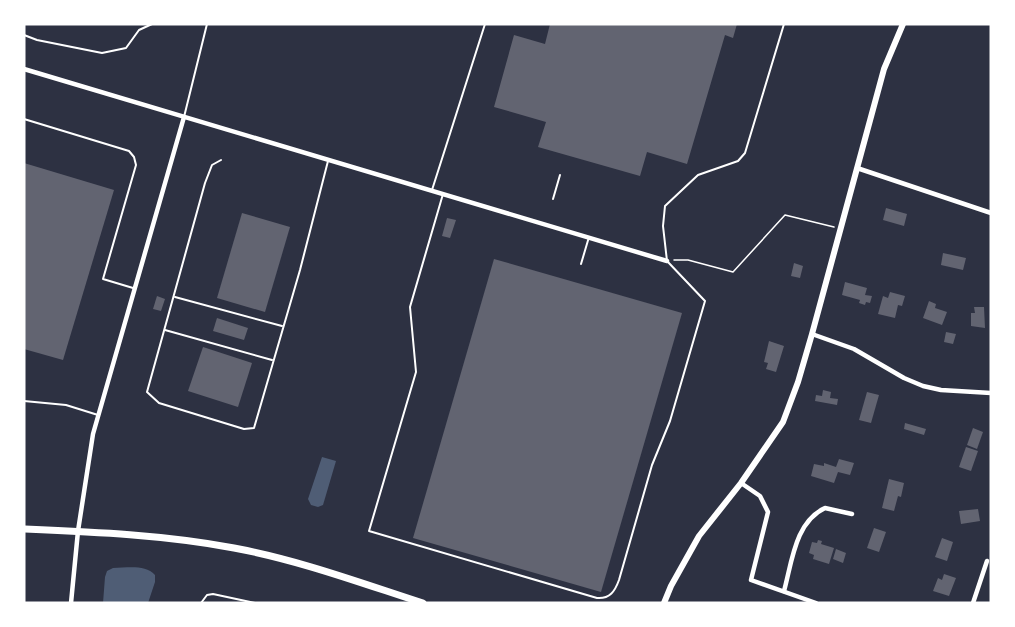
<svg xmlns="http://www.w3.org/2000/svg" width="1015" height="627" font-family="Commissioner,sans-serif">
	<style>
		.water { fill: #4f5d75 }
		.building { fill: #626471 }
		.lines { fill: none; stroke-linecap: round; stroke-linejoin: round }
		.path { stroke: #fff; stroke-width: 1.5 }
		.service { stroke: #fff; stroke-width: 2 }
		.minor { stroke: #fff; stroke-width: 4.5 }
		.tertiary { stroke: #fff; stroke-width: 6 }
		.secondary { stroke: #fff; stroke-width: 7 }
	</style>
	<rect width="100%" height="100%" fill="#2d3142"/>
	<g class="water">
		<path d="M322 457 336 461 323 505 318 507 311 505 308 499Z"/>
		<path d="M113 568C127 568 145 564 155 575V582L148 603H103L105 577 107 571Z"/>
	</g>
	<g class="building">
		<path d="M550 24H737L733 38 725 35 687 164 647 152 640 176 538 147 546 122 494 107 514 35 545 44Z"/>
		<path d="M24 163 114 190 63 360 24 349Z"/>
		<path d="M886 208 907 214 904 226 883 220Z"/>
		<path d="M242 213 290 227 265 312 217 298Z"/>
		<path d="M447 218 456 220 450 238 442 236Z"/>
		<path d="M943 253 966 258 963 270 941 265Z"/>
		<path d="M494 259 682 313 601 592 413 538Z"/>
		<path d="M794 263 803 266 800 278 791 276Z"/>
		<path d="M845 282 867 288 865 295 872 296 870 303 866 302 865 305 859 303 860 300 842 295Z"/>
		<path d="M890 292 905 296 902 306 898 305 895 318 878 314 883 296 888 298Z"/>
		<path d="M157 296 165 299 161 311 153 309Z"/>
		<path d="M929 301 936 304 935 308 947 312 942 325 923 318Z"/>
		<path d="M974 307H984L985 328 971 326V313H975Z"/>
		<path d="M217 318 248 328 244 340 213 331Z"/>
		<path d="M946 332 956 334 953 344 944 342Z"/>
		<path d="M769 341 784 346 776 372 766 369 768 363 764 362Z"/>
		<path d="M203 347 252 363 238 407 188 391Z"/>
		<path d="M823 390 831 392 830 398 838 399 837 405 815 401 816 395 822 396Z"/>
		<path d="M867 392 879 395 871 423 859 420Z"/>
		<path d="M905 423 926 429 924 435 904 429Z"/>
		<path d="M973 428 983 432 977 449 967 445Z"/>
		<path d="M966 447 978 451 971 471 959 467Z"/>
		<path d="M839 459 854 463 850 475 838 472 834 483 811 476 814 464 824 466V463L836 467Z"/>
		<path d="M889 479 904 483 901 497 898 496 894 511 882 508Z"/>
		<path d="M978 509 980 521 961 524 959 511Z"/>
		<path d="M874 528 886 532 879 552 867 548Z"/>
		<path d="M942 538 953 542 947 561 935 557Z"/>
		<path d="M818 540 822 541 821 544 834 548 829 564 813 559 814 555 809 553 812 542 817 543Z"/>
		<path d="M836 549 846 553 843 563 833 559Z"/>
		<path d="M944 574 956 578 949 596 933 591 938 578 942 580Z"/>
	</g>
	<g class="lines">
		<path class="path" d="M674 260H688L733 272 785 215 834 227"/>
		<g class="service">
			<path d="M24 35 37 40 102 53 126 48 139 30 152 24"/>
			<path d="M184 117 207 24"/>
			<path d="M24 119 129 151 134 157 136 165 103 279 133 288"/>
			<path d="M221 160 212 165 205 183 147 392 159 403 244 429 254 428 300 270 328 161"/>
			<path d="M432 190 485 24"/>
			<path d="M443 194 410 307 416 372 369 531 597 598C610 599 615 591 619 580L652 465 670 421 705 301 667 261 663 226 665 206 698 175 738 161 745 153 784 24"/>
			<path d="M553 199 560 175"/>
			<path d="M581 264 589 237"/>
			<path d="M175 297 282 326"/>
			<path d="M165 330 272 360"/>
			<path d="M24 401 66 405 98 415"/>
			<path d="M201 603 207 595 213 594 255 603"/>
		</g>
		<g class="minor">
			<path d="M24 69 667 261"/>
			<path d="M857 168 991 213"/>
			<path d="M812 334 854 349 904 378 923 386 941 390 991 393"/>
			<path d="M741 483 760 496 768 512 751 580 816 603"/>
			<path d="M784 591C792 562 795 522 825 508L852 514"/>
			<path d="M71 603 78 531 93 434 184 117"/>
			<path d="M973 603 987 561"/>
		</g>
		<path class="tertiary" d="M664 603 671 586 699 536 741 483 783 422 798 382 812 334 884 69 903 24"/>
		<path class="secondary" d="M24 529C94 532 165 535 234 548 299 560 361 583 423 603"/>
	</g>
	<rect width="1015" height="627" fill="none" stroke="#ffffff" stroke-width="51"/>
</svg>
